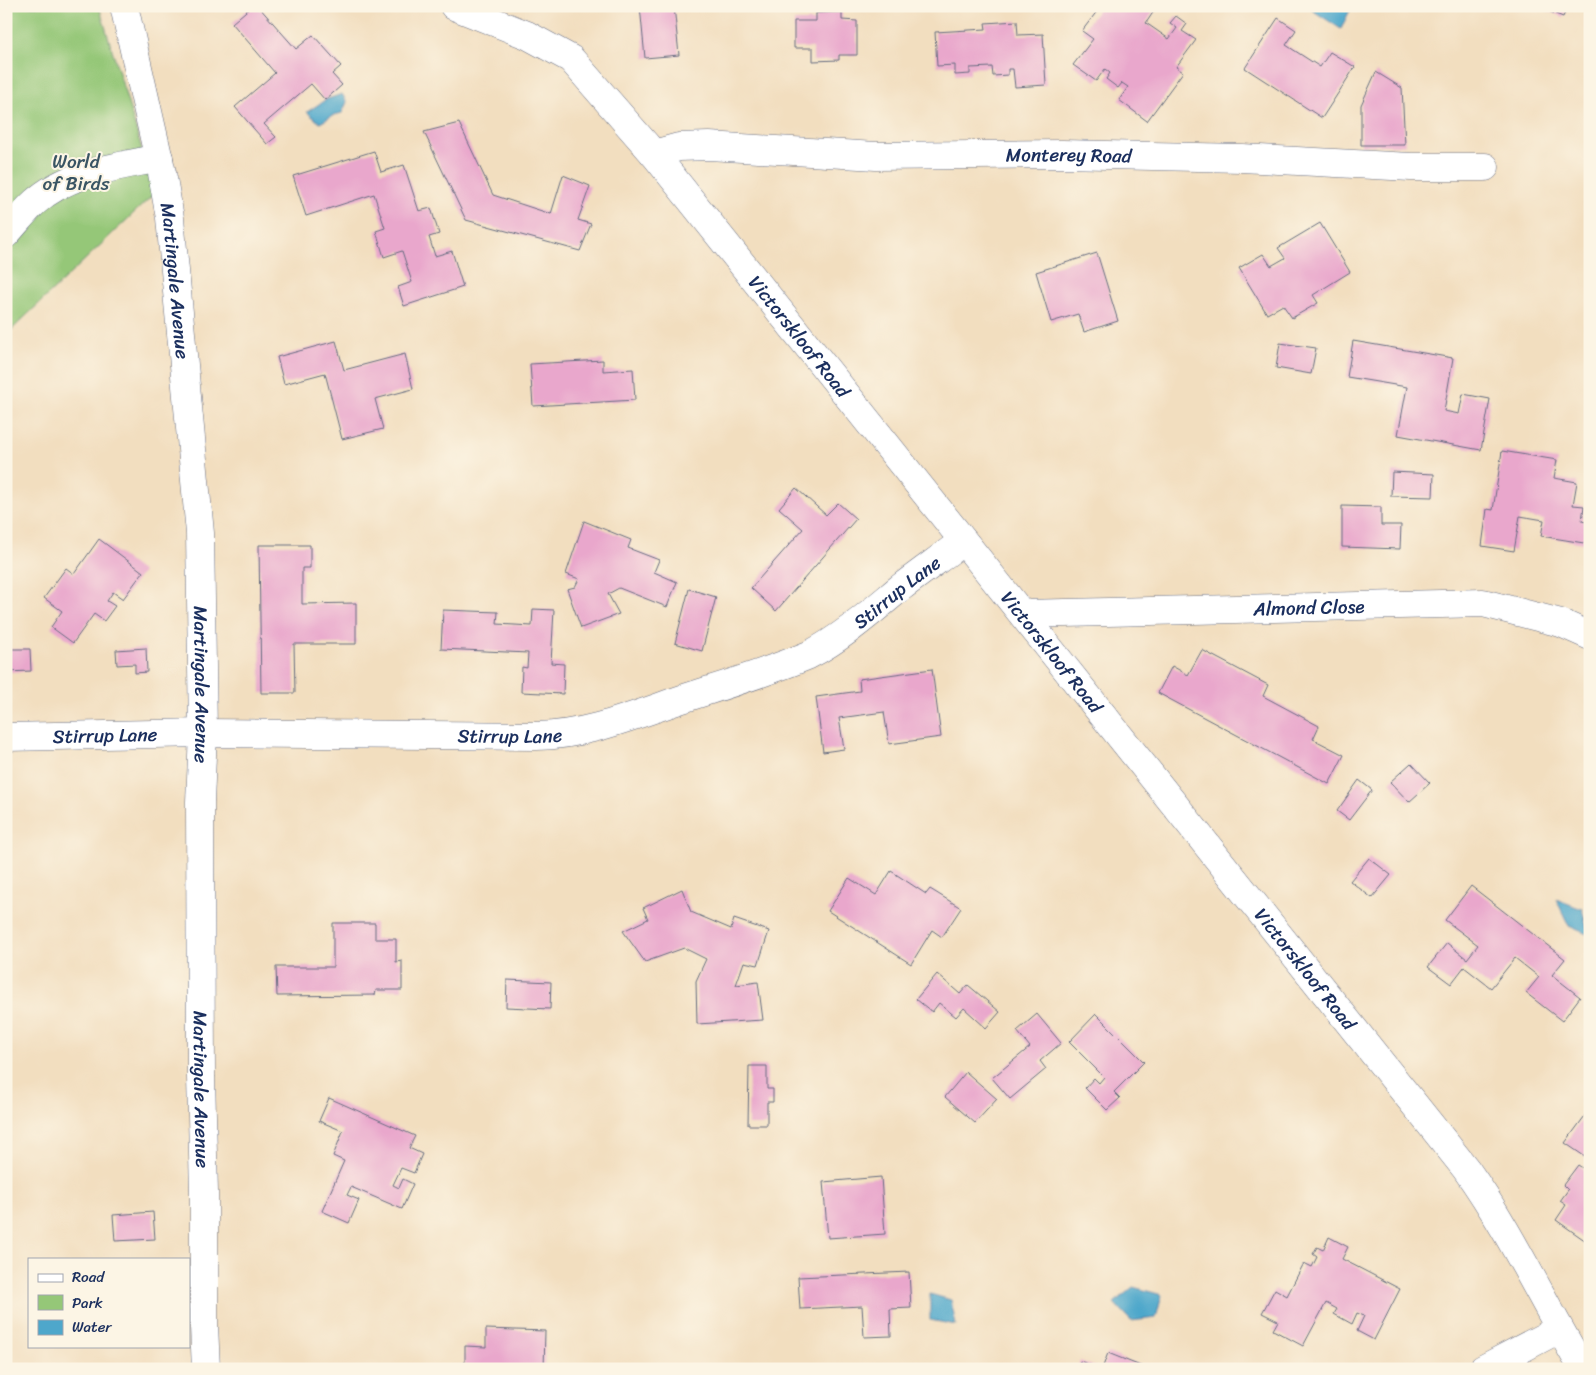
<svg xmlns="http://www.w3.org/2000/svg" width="1596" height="1375" font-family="Sriracha,sans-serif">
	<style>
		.green { fill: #95c778; stroke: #587b6b }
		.water { fill: #4ea7cb; stroke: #346b94 }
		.building { fill: #e9a7cc }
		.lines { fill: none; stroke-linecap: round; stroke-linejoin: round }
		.minor-casing { stroke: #666c80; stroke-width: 29 }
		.minor { stroke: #fff; stroke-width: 28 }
		.labels { text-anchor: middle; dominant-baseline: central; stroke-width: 4; stroke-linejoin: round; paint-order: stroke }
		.street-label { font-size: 19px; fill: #1b2f5e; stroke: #fcf5e5 }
		.park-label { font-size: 19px; fill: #3a5564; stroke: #fcf5e5 }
	</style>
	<rect width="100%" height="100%" fill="#fcf5e5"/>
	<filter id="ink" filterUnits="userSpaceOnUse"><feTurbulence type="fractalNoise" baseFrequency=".02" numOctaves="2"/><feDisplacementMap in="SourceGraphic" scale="10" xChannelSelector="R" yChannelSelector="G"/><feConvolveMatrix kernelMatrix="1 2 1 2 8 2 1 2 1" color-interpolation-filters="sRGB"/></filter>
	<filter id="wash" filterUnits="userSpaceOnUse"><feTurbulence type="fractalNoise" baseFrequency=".0096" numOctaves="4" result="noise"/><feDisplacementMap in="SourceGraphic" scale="20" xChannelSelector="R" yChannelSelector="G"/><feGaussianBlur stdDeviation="1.12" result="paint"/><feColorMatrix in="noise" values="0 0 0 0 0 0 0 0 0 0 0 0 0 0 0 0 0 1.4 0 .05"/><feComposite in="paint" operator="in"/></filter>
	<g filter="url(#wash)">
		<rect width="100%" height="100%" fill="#f2debf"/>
		<path class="green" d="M6 6H99L155 193 6 335Z"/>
		<g class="water">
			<path d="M1314 6H1349L1351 8 1341 29 1312 10Z"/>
			<path d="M342 94 347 102 342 113 334 115 320 123 307 112 325 100Z"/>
			<path d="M1556 899 1582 909 1589 935 1569 926Z"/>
			<path d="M1133 1287 1162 1295 1156 1318 1131 1321 1114 1303Z"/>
			<path d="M930 1294 951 1300 956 1325 930 1320Z"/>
		</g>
		<g id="blocks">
			<g class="building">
				<path d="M252 6H258L296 49 313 35 341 66 332 74 342 85 325 100 311 84 264 124 276 137 267 144 235 107 275 73 232 23Z"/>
				<path d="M640 6H674L679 55 645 58Z"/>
				<path d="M1101 6H1148L1154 11 1146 23 1169 39 1177 28 1170 23 1176 16 1187 24 1182 31 1196 40 1176 67 1183 72 1147 121 1119 100 1128 87 1122 83 1118 88 1106 79 1110 73 1105 69 1096 81 1073 65 1093 39 1082 31Z"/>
				<path d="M1536 6H1568L1563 17Z"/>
				<path d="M842 12V20L857 21V55H839V60L813 61V48H794V21H816V13Z"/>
				<path d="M1278 18 1296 30 1286 45 1320 67 1330 52 1355 67 1322 118 1245 68Z"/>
				<path d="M1017 21 1018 35 1043 34 1046 85 1015 87 1013 69H1008V75L993 76 992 67 970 68V74L955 75V65L937 66 935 32 986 29 985 23Z"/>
				<path d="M1376 72 1402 88 1405 145H1361V105Z"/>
				<path d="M459 123 493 195 551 214 563 175 590 186 578 220 591 224 580 251 466 220 424 132Z"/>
				<path d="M374 151 381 172 404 165 419 211 431 208 439 234 429 237 435 256 452 251 463 287 404 306 398 287 412 282 402 251 384 257 376 231 385 228 374 194 306 216 293 176Z"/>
				<path d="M1320 223 1350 272 1313 295 1318 303 1292 318 1283 305 1267 314 1239 268 1263 254 1271 266 1285 258 1278 248Z"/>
				<path d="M1097 253 1118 321 1084 332 1078 314 1051 322 1036 272Z"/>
				<path d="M336 341 344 370 405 354 413 389 375 399 383 429 342 439 325 373 284 384 277 357Z"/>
				<path d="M1353 341 1453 358 1444 411 1459 414 1463 394 1490 399 1481 450 1398 435 1407 387 1347 377Z"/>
				<path d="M1280 343 1316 348 1311 374 1276 368Z"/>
				<path d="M603 360V371L633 369 635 400 533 406 530 364Z"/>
				<path d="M1502 451 1557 460 1554 478 1577 482 1573 505 1584 506 1582 521 1590 523V544L1541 536 1544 520 1520 516 1514 551 1482 546 1487 509 1493 510Z"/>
				<path d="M1392 472 1434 474 1433 497 1391 496Z"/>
				<path d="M796 488 826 515 838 503 856 519 776 611 751 588 803 529 779 508Z"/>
				<path d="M1342 506 1381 507V525H1401L1400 549 1342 547Z"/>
				<path d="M584 521 631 540 628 548 659 560 654 572 677 582 667 607 619 588 608 594 619 614 581 628 567 589 575 587 579 579 566 574Z"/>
				<path d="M99 539 143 572 123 599 113 592 107 601 115 606 104 621 94 614 73 643 51 627 62 611 44 598 66 568 74 574Z"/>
				<path d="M259 545H310V568H302V604L356 603V644H294L295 693H261Z"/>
				<path d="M689 589 716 597 702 651 675 643Z"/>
				<path d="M533 609 554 610 551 663 564 664 563 694 521 692 522 667 527 668 528 653 441 649 443 610 498 612 497 624 532 626Z"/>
				<path d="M146 648 147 672 135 673V664L117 665 116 650Z"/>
				<path d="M6 649H30L31 671 6 672Z"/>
				<path d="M1202 650 1268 685 1263 696 1319 726 1313 739 1344 755 1329 784 1158 693 1172 666 1188 675Z"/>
				<path d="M932 669 941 737 889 744 884 712 839 718 844 749 823 752 816 697 860 691 859 679Z"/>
				<path d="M1411 763 1430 783 1409 802 1390 782Z"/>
				<path d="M1359 780 1372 790 1349 820 1337 811Z"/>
				<path d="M1369 858 1391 875 1372 898 1350 881Z"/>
				<path d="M891 871 926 894 930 889 961 908 942 937 932 930 911 964 828 911 849 878 876 895Z"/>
				<path d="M1471 886 1565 959 1552 975 1580 997 1562 1021 1526 993 1539 977 1515 958 1491 988 1464 967 1451 984 1428 967 1447 943 1467 959 1478 945 1445 920Z"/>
				<path d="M682 889 691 912 731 929 734 919 769 931 758 965 744 962 736 985 758 982 763 1020 697 1024 696 981 706 959 684 948 645 962 623 931 648 919 643 908Z"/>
				<path d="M333 923H375V939H396V962L402 961V990H376L375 995 277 996 276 967H333Z"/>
				<path d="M937 974 960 994 968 985 1000 1012 986 1028 964 1008 956 1017 939 1003 932 1012 916 999Z"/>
				<path d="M507 980 551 982 550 1009 506 1007Z"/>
				<path d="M1037 1014 1061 1043 1040 1061 1046 1069 1010 1099 992 1078 1030 1047 1017 1031Z"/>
				<path d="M1096 1014 1144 1062 1114 1092 1120 1098 1107 1110 1085 1088 1094 1078 1099 1083 1104 1077 1069 1042Z"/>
				<path d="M749 1066H767V1089H773V1102H767V1125H748Z"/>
				<path d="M966 1072 997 1099 975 1123 945 1097Z"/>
				<path d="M329 1098 415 1136 409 1148 422 1154 414 1173 401 1168 393 1185 399 1188 403 1179 413 1184 402 1209 351 1187 347 1195 359 1200 349 1223 322 1211 344 1161 333 1156 343 1131 319 1121Z"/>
				<path d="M1590 1109V1160L1565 1143Z"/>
				<path d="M1578 1165 1590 1173V1236L1586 1241 1556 1220 1566 1205 1560 1201 1568 1190 1563 1185Z"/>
				<path d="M881 1177 885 1234 828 1238 823 1182Z"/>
				<path d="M153 1212 155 1239 115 1241 113 1215Z"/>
				<path d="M1329 1237 1348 1247 1342 1259 1400 1289 1374 1340 1357 1331 1364 1316 1357 1313 1352 1324 1334 1314 1337 1309 1326 1303 1303 1346 1273 1330 1278 1321 1262 1313 1275 1289 1287 1296 1304 1263 1312 1267 1317 1257 1313 1254 1317 1247 1323 1250Z"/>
				<path d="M909 1272 911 1308 890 1309 891 1336 864 1337 862 1306 800 1309 798 1277Z"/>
				<path d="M486 1329 545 1331 544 1369H465V1346L486 1347Z"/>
				<path d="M1108 1353 1143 1367 1142 1369H1102Z"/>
				<path d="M1080 1361 1100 1369H1077Z"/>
			</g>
		</g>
	</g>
	<g filter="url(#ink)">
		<use href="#blocks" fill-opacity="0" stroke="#666c80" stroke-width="1"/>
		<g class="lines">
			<g class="minor-casing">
				<g id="minor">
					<path id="s1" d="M124 6 162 173 170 218 200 533 203 733 200 802 201 1077 204 1193V1325L206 1369"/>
					<path id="s2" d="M454 6 527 35 571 59 654 154 1466 1169C1511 1232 1543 1303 1583 1369"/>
					<path id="s3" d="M654 154 679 147 709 146 876 156 1062 154 1242 158 1411 167H1485"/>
					<path d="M6 234C16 223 25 211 35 202 68 172 117 167 159 158"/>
					<path id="s4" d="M1023 614 1483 603 1561 623 1590 636"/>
					<path id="s5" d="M6 737 203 733 537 736C588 735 635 715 682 699 725 685 768 672 809 655 843 637 871 612 900 588 921 572 942 557 963 541"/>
					<path d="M1483 1369 1559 1329"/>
				</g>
			</g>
			<use href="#minor" class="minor"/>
		</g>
	</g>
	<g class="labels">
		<g class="street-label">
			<text stroke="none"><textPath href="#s3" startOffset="416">Monterey Road</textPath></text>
			<text stroke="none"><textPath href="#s1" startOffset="280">Martingale Avenue</textPath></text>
			<text stroke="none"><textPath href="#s2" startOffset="488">Victorskloof Road</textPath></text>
			<text stroke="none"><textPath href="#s5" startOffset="924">Stirrup Lane</textPath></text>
			<text stroke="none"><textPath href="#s4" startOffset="286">Almond Close</textPath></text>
			<text stroke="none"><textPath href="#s2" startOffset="892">Victorskloof Road</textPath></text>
			<text stroke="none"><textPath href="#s1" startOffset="685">Martingale Avenue</textPath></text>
			<text stroke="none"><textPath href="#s5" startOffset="504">Stirrup Lane</textPath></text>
			<text stroke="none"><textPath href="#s5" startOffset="99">Stirrup Lane</textPath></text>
			<text stroke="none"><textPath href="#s2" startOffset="1298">Victorskloof Road</textPath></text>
			<text stroke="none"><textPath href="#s1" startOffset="1090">Martingale Avenue</textPath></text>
		</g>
		<g class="park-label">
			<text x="76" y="161">World<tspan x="76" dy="22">of Birds</tspan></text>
		</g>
	</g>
	<rect width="1596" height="1375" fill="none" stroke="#fcf5e5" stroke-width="25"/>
	<rect x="28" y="1258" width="162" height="90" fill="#fcf5e5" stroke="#a2a6af"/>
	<rect x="38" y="1274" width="25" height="8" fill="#ffffff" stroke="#a2a6af"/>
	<text x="72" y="1282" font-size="15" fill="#1b2f5e">Road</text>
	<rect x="38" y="1295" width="25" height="15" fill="#95c778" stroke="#a2a6af"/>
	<text x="72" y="1308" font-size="15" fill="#1b2f5e">Park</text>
	<rect x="38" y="1320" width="25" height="15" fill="#4ea7cb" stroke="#a2a6af"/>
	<text x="72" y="1332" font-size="15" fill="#1b2f5e">Water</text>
</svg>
